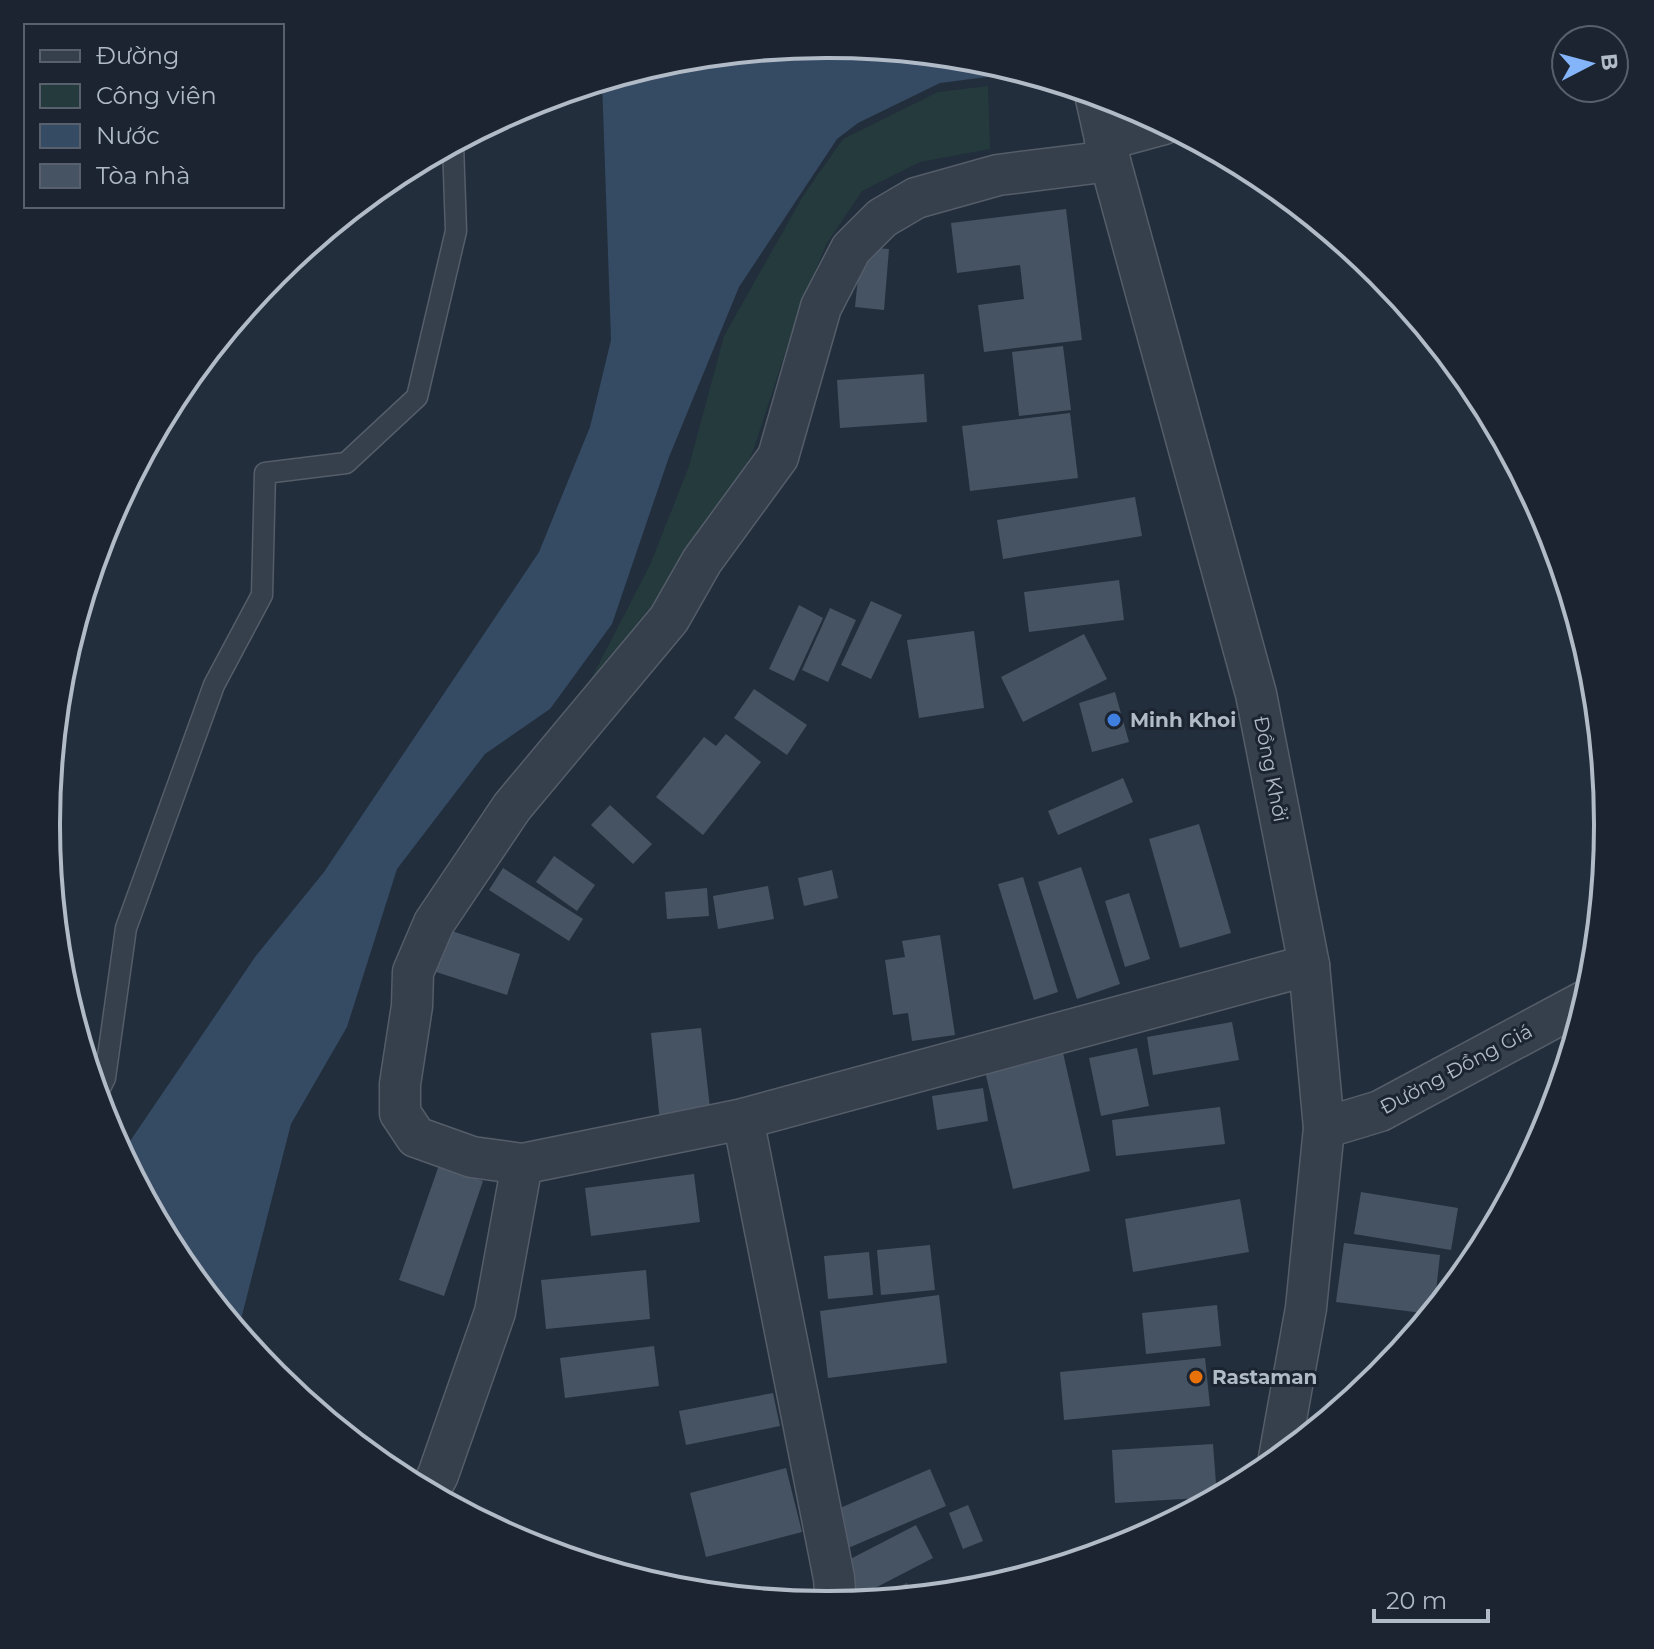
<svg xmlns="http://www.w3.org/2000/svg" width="1654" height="1649" font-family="Montserrat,sans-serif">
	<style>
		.green { fill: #243a3c }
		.water { fill: #354a63 }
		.building { fill: #465362 }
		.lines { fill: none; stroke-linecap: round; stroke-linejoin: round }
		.lane-casing { stroke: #545d69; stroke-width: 23 }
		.street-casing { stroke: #545d69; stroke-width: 43 }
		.lane { stroke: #363f4c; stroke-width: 20 }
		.street { stroke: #363f4c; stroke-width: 40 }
		.shop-dot { fill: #3f7fe0; stroke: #1b2430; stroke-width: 3 }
		.food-dot { fill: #e8710a; stroke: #1b2430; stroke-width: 3 }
		.labels { text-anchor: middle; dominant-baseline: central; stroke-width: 6; stroke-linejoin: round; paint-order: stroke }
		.poi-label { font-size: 20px; font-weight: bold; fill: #b1bac7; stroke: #1b2430; text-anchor: start }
		.street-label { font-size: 20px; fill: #b1bac7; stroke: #1b2430 }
		.rim { fill: none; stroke: #b1bac7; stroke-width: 4 }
	</style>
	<rect width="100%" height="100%" fill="#222e3b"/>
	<path class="green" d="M988 86 990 149 920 162 862 191 826 245 800 308 753 451 719 524 597 700 590 681 650 565 689 466 724 336 803 196 843 139 938 92Z"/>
	<path class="water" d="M827 44 980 59 998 65 987 77 940 83 858 123 837 139 739 287 669 457 612 624 550 709 485 754 397 869 347 1027 291 1124 238 1331 178 1258 122 1153 255 957 324 872 539 552 590 427 611 340 602 81 675 59Z"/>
	<g class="building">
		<path d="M1066 209 1082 340 984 352 978 305 1024 299 1020 265 957 273 951 223Z"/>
		<path d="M861 247 889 249 884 310 855 307Z"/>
		<path d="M1063 346 1071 410 1019 416 1012 352Z"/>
		<path d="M924 374 927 422 840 428 837 380Z"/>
		<path d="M1070 413 1078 478 970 491 962 426Z"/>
		<path d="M1135 497 1142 536 1003 559 997 520Z"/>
		<path d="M1119 580 1124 620 1029 632 1024 592Z"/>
		<path d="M871 601 902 615 871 679 841 665Z"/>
		<path d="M799 605 823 618 794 681 769 669Z"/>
		<path d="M830 608 856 620 828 682 802 670Z"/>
		<path d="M974 631 984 708 919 718 907 640Z"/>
		<path d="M1084 634 1107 679 1023 722 1001 677Z"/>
		<path d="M754 689 807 725 787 755 734 718Z"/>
		<path d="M1115 692 1129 742 1092 752 1079 703Z"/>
		<path d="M726 734 761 762 703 835 656 797 704 737 716 746Z"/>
		<path d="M1123 778 1133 802 1058 835 1048 811Z"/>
		<path d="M610 805 652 844 633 864 591 825Z"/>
		<path d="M1199 824 1231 933 1180 948 1149 839Z"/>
		<path d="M554 856 595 885 577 911 536 882Z"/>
		<path d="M1081 867 1120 984 1077 999 1038 882Z"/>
		<path d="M503 868 583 919 569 941 489 890Z"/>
		<path d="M832 870 838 898 804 906 798 878Z"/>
		<path d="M1023 877 1058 992 1034 1000 998 884Z"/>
		<path d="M768 886 774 919 718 929 713 896Z"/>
		<path d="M707 888 709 916 667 919 665 892Z"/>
		<path d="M1129 893 1150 959 1125 967 1105 901Z"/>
		<path d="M443 928 520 954 507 995 430 970Z"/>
		<path d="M940 935 955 1035 912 1041 908 1013 893 1015 885 960 905 957 902 941Z"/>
		<path d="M1232 1022 1239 1060 1153 1075 1147 1037Z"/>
		<path d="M701 1028 711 1117 660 1122 651 1033Z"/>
		<path d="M1061 1044 1090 1171 1013 1189 983 1063Z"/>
		<path d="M1137 1048 1149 1106 1101 1116 1089 1058Z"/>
		<path d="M983 1088 988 1121 937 1130 932 1096Z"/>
		<path d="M1220 1107 1225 1144 1116 1156 1112 1120Z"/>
		<path d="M439 1165 483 1181 444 1296 399 1280Z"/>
		<path d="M694 1174 700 1222 591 1236 585 1188Z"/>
		<path d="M1361 1192 1458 1208 1451 1250 1354 1234Z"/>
		<path d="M1240 1199 1249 1252 1133 1272 1125 1219Z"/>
		<path d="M1344 1243 1440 1255 1434 1309 1430 1314 1336 1302Z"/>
		<path d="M930 1245 935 1290 881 1295 877 1250Z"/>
		<path d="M869 1252 873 1295 828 1299 824 1256Z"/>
		<path d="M646 1270 650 1319 546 1329 541 1280Z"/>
		<path d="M939 1295 947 1363 828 1378 820 1311Z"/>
		<path d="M1217 1305 1221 1346 1146 1354 1142 1313Z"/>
		<path d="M654 1346 659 1386 565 1398 560 1358Z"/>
		<path d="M1205 1358 1210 1406 1064 1420 1060 1372Z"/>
		<path d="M773 1393 780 1426 686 1445 679 1411Z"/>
		<path d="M1336 1412 1323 1422 1320 1425 1319 1413Z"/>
		<path d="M1213 1444 1217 1497 1115 1503 1112 1450Z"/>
		<path d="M786 1468 802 1532 706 1557 690 1493Z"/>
		<path d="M930 1469 946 1506 839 1552 824 1515Z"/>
		<path d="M968 1505 983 1541 963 1549 949 1513Z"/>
		<path d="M916 1525 933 1558 850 1601 833 1568Z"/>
		<path d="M907 1583 913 1597 868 1601V1600Z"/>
	</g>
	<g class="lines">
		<g class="lane-casing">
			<path id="lane" d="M97 1094 105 1078 126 928 214 685 262 595 265 473 346 463 417 397 456 231 453 144"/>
		</g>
		<g class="street-casing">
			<g id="street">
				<path d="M1095 94 1110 161 1256 694 1309 965 1324 1128 1306 1308 1279 1458"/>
				<path d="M1105 140 1164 124"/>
				<path d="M1110 161 998 175 916 198 882 218 851 249 821 307 778 457 702 561 669 619 512 807 434 923 413 972 412 1006 400 1084V1113L416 1137 472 1157 522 1164 743 1119 1309 965"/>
				<path d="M743 1119 834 1578 836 1604"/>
				<path d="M1324 1128 1380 1111 1585 1001"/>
				<path d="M429 1492 438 1475 495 1312 522 1164"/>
			</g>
		</g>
		<use href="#lane" class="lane"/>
		<use href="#street" class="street"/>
	</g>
	<circle class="shop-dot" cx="1114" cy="720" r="8"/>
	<circle class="food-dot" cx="1196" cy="1377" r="8"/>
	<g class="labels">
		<g class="poi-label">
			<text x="1130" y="720">Minh Khoi</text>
			<text x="1212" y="1377">Rastaman</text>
		</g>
		<g class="street-label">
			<text transform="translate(1271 769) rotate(79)">Đồng Khởi</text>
			<text transform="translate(1456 1069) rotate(-28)">Đường Đồng Giá</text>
		</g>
	</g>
	<path d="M0 0H1654V1649H0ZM826 58H828A766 766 0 0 1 1594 824V825A766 766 0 0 1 828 1591H826A766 766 0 0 1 60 825V824A766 766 0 0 1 826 58Z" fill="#1b2430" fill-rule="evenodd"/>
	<path class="rim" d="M826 58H828A766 766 0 0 1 1594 824V825A766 766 0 0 1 828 1591H826A766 766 0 0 1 60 825V824A766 766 0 0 1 826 58Z"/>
	<rect x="24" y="24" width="260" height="184" fill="#1b2430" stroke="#57606c" stroke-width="2"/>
	<rect x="40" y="50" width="40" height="12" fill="#363f4c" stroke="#57606c" stroke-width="2"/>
	<text x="96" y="64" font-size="24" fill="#b1bac7">Đường</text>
	<rect x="40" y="84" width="40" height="24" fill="#243a3c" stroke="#57606c" stroke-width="2"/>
	<text x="96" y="104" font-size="24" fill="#b1bac7">Công viên</text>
	<rect x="40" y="124" width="40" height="24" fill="#354a63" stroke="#57606c" stroke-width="2"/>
	<text x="96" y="144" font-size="24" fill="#b1bac7">Nước</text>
	<rect x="40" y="164" width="40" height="24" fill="#465362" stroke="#57606c" stroke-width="2"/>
	<text x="96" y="184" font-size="24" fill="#b1bac7">Tòa nhà</text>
	<g transform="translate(1590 64) rotate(84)"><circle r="38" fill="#1b2430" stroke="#57606c" stroke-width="2"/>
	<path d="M0-6L14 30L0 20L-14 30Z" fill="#84b5fa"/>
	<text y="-12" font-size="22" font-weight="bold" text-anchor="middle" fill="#b1bac7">B</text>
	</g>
	<path d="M1374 1609v12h114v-12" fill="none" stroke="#b1bac7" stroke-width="4"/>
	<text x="1386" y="1609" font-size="24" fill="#b1bac7" stroke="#1b2430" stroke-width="6" paint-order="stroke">20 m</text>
</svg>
